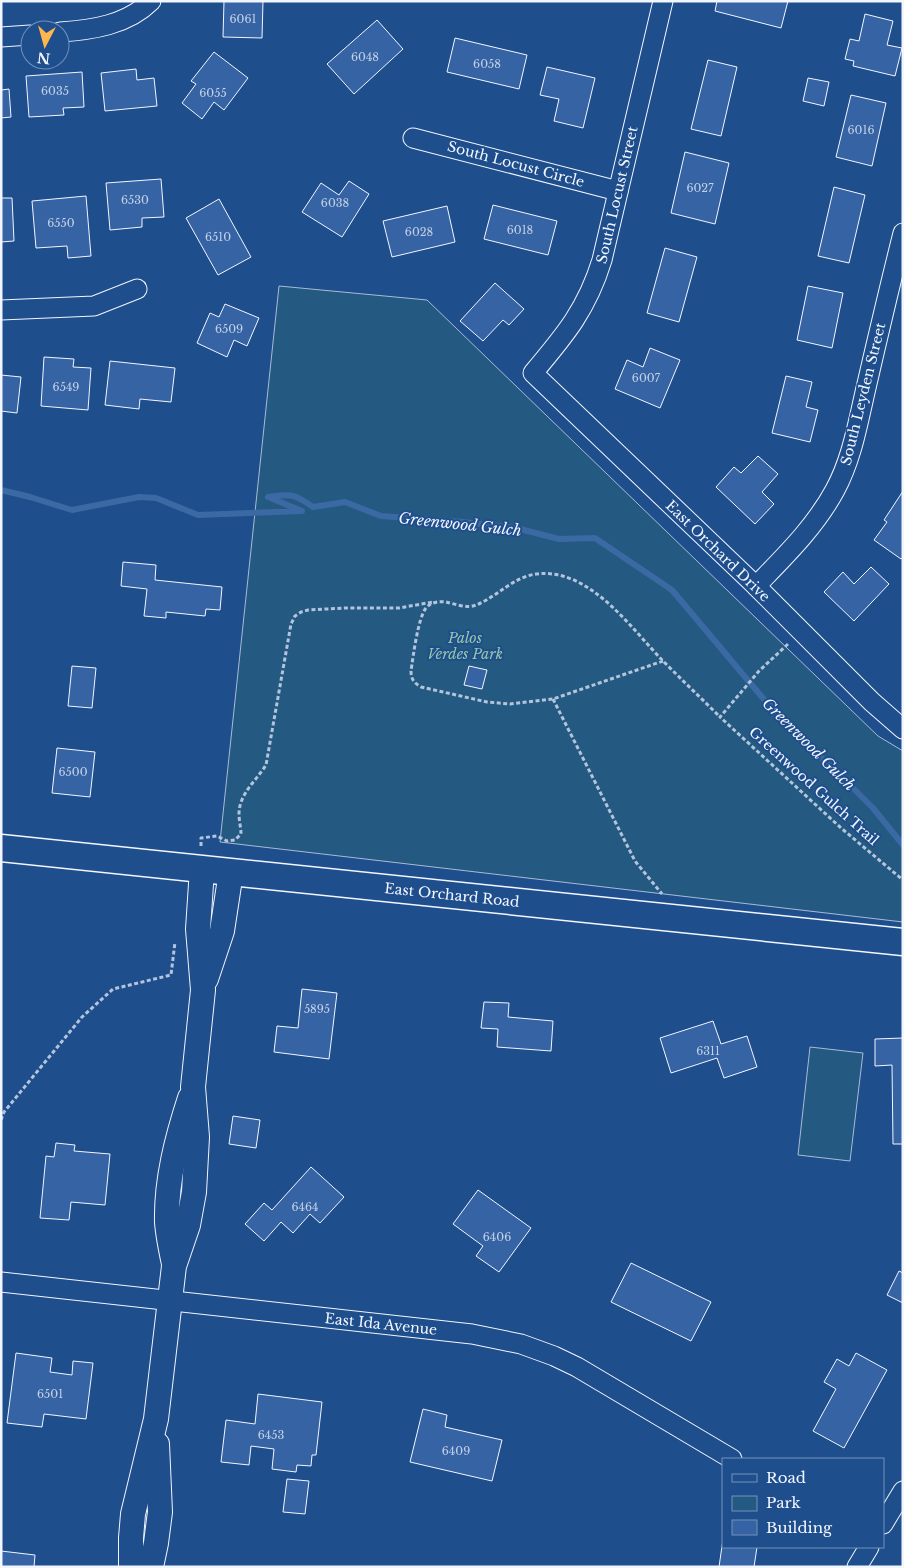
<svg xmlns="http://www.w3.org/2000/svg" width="904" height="1568" font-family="'Libre Baskerville',serif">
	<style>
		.green { fill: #245a82; stroke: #a8bbd7 }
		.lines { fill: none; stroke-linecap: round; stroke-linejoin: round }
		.stream { stroke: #3b69a3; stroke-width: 6 }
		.building { fill: #3563a3; stroke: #f2f6ff }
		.minor-casing { stroke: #f2f6ff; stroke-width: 21 }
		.tertiary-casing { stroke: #f2f6ff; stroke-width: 26 }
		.secondary-casing { stroke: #f2f6ff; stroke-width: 29 }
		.path { stroke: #b3c4dc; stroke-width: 3; stroke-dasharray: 4 2.5; stroke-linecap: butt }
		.minor { stroke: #1f4e8c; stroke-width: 19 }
		.tertiary { stroke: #1f4e8c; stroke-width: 24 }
		.secondary { stroke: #1f4e8c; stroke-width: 26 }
		.labels { text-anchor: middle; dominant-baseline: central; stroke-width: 4; stroke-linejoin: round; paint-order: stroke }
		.number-label { font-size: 11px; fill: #c3d1e8 }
		.street-label { font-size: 14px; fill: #f2f6ff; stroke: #1f4e8c }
		.park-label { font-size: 14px; font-style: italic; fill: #97c8a6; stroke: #1f4e8c }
		.water-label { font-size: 15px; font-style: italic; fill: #f2f6ff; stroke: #1f4e8c }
	</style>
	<rect width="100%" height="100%" fill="#1f4e8c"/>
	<g class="green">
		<path d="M279 286 427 300 878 736 903 751V922L220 842Z"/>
		<path d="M810 1047 863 1053 850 1161 798 1155Z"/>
	</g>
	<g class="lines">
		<path class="stream" d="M1 490 30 497 72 510 139 497 156 498 198 515 302 511 268 497C292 494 293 493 313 507L345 502 381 516 463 522 516 528 559 539 595 538 672 590 762 697 815 752 839 774 873 808 903 845"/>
	</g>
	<g class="building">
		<path d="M224 1H263L262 38 223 37Z"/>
		<path d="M717 1H788L781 28 715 11Z"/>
		<path d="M865 14 893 21 887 45 902 48 895 76 853 66 854 61 845 59 850 39 859 41Z"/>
		<path d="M377 20 403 49 354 94 327 64Z"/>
		<path d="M455 38 527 55 519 89 447 72Z"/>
		<path d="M214 52 248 78 224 110 214 102 202 119 182 103 196 84 191 81Z"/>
		<path d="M708 60 737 67 721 136 691 129Z"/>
		<path d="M547 67 595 78 583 128 554 121 559 99 540 95Z"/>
		<path d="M136 69 137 80 154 78 157 106 105 111 101 73Z"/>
		<path d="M82 72 84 107 63 108 64 115 29 117 26 76Z"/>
		<path d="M808 78 829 82 824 106 803 101Z"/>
		<path d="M9 89 11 117 1 118V90Z"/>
		<path d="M851 95 886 103 872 166 836 157Z"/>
		<path d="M685 152 729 163 715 224 671 213Z"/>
		<path d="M161 179 164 217 142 218V227L110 230 106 183Z"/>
		<path d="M349 181 369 194 342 237 302 212 321 183 339 195Z"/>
		<path d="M834 187 865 195 849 263 818 256Z"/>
		<path d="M86 196 91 256 68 258 67 246 36 248 32 201Z"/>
		<path d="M1 198H12L14 241 1 242Z"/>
		<path d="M219 199 251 257 218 275 186 218Z"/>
		<path d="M493 205 557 221 548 255 484 239Z"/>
		<path d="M447 206 455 242 392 257 383 221Z"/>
		<path d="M665 248 697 257 679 322 647 313Z"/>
		<path d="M495 283 524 309 509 325 503 320 483 341 460 321Z"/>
		<path d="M808 286 843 293 832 348 797 340Z"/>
		<path d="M225 304 259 318 247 346 234 340 227 357 197 343 210 313 219 317Z"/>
		<path d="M650 348 680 360 660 408 615 389 627 360 643 367Z"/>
		<path d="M44 357 74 359 73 367 91 368 88 410 41 406Z"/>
		<path d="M110 361 175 368 171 402 140 399 139 409 105 405Z"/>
		<path d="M1 375 21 377 17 413 1 411Z"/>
		<path d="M786 376 812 382 806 407 818 410 810 442 772 433Z"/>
		<path d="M758 456 778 474 762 492 774 504 755 524 716 487 734 467 741 473Z"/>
		<path d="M903 491V557L901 559 874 540 887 522 884 520Z"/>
		<path d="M123 562 156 565 155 580 222 587 220 610 206 609 205 616 166 612V618L144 616 147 589 121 586Z"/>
		<path d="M871 567 889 584 854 621 824 592 843 572 854 584Z"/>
		<path d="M72 666 96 668 92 708 68 706Z"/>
		<path d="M469 666 487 670 482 689 464 685Z"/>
		<path d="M57 748 95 752 90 797 52 793Z"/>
		<path d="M302 989 337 993 329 1059 274 1052 277 1026 298 1028Z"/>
		<path d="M484 1002 509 1003 508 1017 553 1021 551 1051 497 1047 498 1029 481 1028Z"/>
		<path d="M713 1021 721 1044 747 1036 757 1067 724 1078 717 1058 671 1073 660 1038Z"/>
		<path d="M903 1038V1144H893L892 1065 875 1066V1039Z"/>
		<path d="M233 1116 260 1120 256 1148 229 1144Z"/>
		<path d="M56 1143 75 1145 74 1151 110 1154 105 1205 71 1202 69 1220 40 1218 46 1156 54 1157Z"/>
		<path d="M311 1167 344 1197 320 1223 310 1214 293 1233 281 1222 264 1241 245 1224 264 1203 272 1210Z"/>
		<path d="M478 1190 531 1228 499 1272 476 1256 483 1246 453 1224Z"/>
		<path d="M631 1263 711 1302 691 1341 611 1302Z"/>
		<path d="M899 1271 903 1273V1303L887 1295Z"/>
		<path d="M16 1353 52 1358 50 1372 72 1375 73 1361 93 1363 86 1419 44 1414 42 1427 7 1423Z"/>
		<path d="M856 1353 887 1370 844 1448 813 1431 836 1389 824 1382 837 1359 849 1366Z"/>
		<path d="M258 1394 322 1402 316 1455H312L311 1466 297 1465 296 1472 272 1469 274 1449 251 1446 249 1465 221 1462 226 1420 255 1424Z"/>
		<path d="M423 1409 447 1415 445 1427 502 1440 492 1481 410 1462Z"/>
		<path d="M287 1479 309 1481 305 1514 283 1512Z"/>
		<path d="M723 1539V1547H757L754 1567H719Z"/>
		<path d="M1 1551 35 1555 34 1567H1Z"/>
	</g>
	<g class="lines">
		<g class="minor-casing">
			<g id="minor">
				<path d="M663 1 602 260C587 309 565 335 533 373L756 586 872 702 903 729"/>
				<path d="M60 32C92 30 127 25 151 1"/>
				<path d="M1 37 30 35"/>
				<path d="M413 138 618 191"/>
				<path d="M1 310 94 306 137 289"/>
				<path d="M756 586C785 556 815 527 835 490 852 459 858 422 866 388 878 336 890 285 903 233"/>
				<path d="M1 1282 472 1334 521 1344 554 1356 577 1367 732 1459"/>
				<path d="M883 1524 903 1491"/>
				<path d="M857 1567 869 1547"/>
			</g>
		</g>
		<g class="tertiary-casing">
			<g id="tertiary">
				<path d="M206 979 222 931 231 872"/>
				<path d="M174 1264C171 1250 168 1236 167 1222 166 1180 177 1138 190 1098"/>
				<path d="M131 1567V1538L133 1514 156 1419 174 1266 188 1225 194 1192 197 1137 193 1087 203 990 198 929 202 869"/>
				<path d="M151 1567 156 1543 160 1512 157 1444"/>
			</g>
		</g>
		<g class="secondary-casing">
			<path id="secondary" d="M1 848 903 942"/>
		</g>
		<g class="path">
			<path d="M788 644 759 671 720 717 841 828 903 880"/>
			<path d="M663 661 553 699 510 704 487 702 421 687C414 683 411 679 411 671 413 657 418 618 426 608 431 602 439 601 446 602 455 604 468 609 476 605 497 597 513 577 536 574 589 567 631 628 663 661 682 680 701 698 720 717"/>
			<path d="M553 699 635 861 662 894"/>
			<path d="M201 846V838L217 836 227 841 235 840 241 834C241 828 239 821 239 814 239 794 256 781 266 765L291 624 295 616 301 612 308 610 345 608H399L433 602"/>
			<path d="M1 1120 4 1112 82 1017 113 989 171 975 175 942"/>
		</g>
		<use href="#minor" class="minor"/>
		<use href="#tertiary" class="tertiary"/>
		<use href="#secondary" class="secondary"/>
	</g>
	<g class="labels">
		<g class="number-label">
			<text x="243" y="19">6061</text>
			<text x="365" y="57">6048</text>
			<text x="487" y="64">6058</text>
			<text x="55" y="91">6035</text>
			<text x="213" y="93">6055</text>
			<text x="861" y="130">6016</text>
			<text x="700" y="188">6027</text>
			<text x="135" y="200">6530</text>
			<text x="335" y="203">6038</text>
			<text x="61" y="223">6550</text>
			<text x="520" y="230">6018</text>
			<text x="419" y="232">6028</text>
			<text x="218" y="237">6510</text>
			<text x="229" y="329">6509</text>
			<text x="646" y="378">6007</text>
			<text x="66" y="387">6549</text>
			<text x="73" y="772">6500</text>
			<text x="317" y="1009">5895</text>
			<text x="708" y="1051">6311</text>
			<text x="305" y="1207">6464</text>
			<text x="497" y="1237">6406</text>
			<text x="50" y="1394">6501</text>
			<text x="271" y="1435">6453</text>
			<text x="456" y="1451">6409</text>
		</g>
		<g class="street-label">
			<text transform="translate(516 164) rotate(15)">South Locust Circle</text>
			<text transform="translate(617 195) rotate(-77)">South Locust Street</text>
			<text transform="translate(863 394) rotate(-76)">South Leyden Street</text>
			<text transform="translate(718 551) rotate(44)">East Orchard Drive</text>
			<text transform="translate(814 786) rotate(42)">Greenwood Gulch Trail</text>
			<text transform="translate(452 895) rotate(6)">East Orchard Road</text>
			<text transform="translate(381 1324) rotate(6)">East Ida Avenue</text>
		</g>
		<g class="park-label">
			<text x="465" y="638">Palos<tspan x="465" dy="16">Verdes Park</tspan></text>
		</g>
		<g class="water-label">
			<text transform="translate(460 524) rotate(6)">Greenwood Gulch</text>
			<text transform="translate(809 744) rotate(45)">Greenwood Gulch</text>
		</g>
	</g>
	<rect width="904" height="1568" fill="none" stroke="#f2f6ff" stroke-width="5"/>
	<rect x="722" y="1458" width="162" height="90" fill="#1f4e8c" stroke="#7391ba"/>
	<rect x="732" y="1474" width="25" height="8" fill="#1f4e8c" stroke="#7391ba"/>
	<text x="766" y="1483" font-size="15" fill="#f2f6ff">Road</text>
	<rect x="732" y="1496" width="25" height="15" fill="#245a82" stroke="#7391ba"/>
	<text x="766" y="1508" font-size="15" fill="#f2f6ff">Park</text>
	<rect x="732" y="1520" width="25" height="15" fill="#3563a3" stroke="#7391ba"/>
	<text x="766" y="1533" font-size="15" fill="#f2f6ff">Building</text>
	<g transform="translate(45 45) rotate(186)"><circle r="24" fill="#1f4e8c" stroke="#7391ba"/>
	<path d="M0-4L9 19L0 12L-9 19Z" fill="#ffb74d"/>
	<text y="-8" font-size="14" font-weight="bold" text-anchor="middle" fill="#f2f6ff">N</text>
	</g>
</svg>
